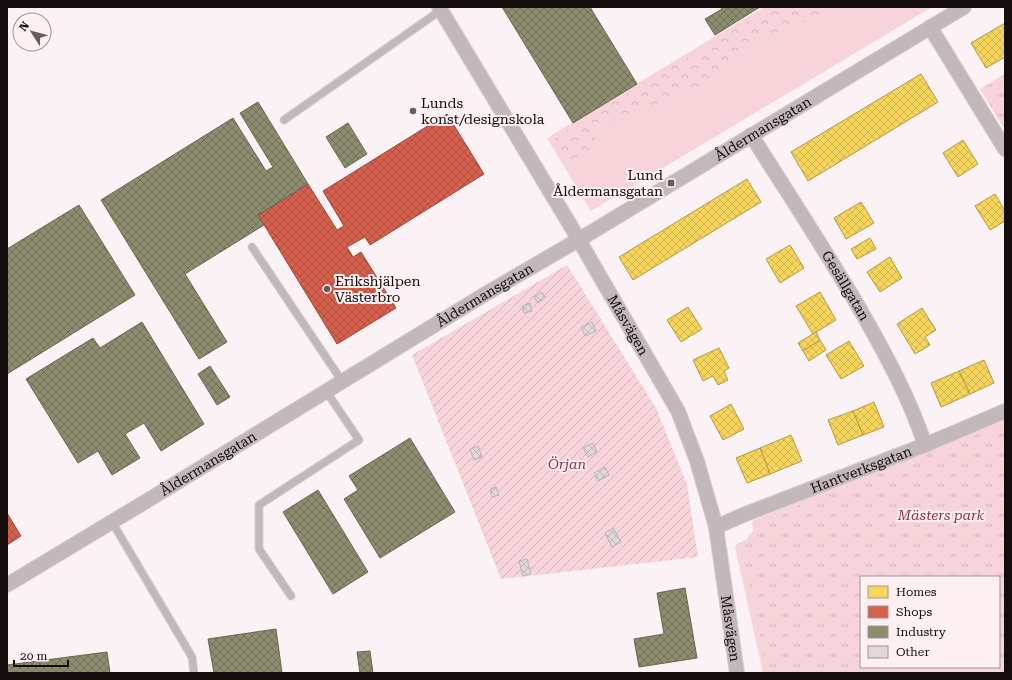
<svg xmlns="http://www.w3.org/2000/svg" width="1012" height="680" font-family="'Roboto Serif',serif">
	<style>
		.grass { fill: #f6d4da }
		.forest { fill: url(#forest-crowns) }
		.park { fill: url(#park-tufts); fill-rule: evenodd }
		.garden { fill: url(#garden-furrows) }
		.homes { fill: url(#homes-cross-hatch); stroke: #b29945 }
		.shops { fill: url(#shops-cross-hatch); stroke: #9c473a }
		.industry { fill: url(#industry-cross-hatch); stroke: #686651 }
		.building { fill: url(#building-cross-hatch); stroke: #bab3b5 }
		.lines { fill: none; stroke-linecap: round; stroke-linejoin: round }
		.service-casing { stroke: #d4ced0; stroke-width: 9 }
		.minor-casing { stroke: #d4ced0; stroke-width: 16 }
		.service { stroke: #c4b7ba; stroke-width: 7 }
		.minor { stroke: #c4b7ba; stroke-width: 14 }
		.poi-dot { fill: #645d5e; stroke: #feeff1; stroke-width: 1.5 }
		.labels { text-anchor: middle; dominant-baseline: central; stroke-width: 4; stroke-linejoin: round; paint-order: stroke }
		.poi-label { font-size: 14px; fill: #130d0e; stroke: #feeff1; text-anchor: start }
		.street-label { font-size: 14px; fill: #130d0e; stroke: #feeff1 }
		.park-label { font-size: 14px; font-style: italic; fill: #8f304a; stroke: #feeff1 }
	</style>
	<defs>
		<pattern id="forest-crowns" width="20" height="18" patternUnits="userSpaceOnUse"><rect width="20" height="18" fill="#f6d4da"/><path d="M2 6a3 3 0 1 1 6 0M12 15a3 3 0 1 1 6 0" fill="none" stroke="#d2b5ba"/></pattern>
		<pattern id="park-tufts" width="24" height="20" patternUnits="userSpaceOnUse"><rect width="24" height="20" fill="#f6d4da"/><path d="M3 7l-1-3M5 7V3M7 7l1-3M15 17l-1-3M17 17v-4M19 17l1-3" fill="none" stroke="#d2b5ba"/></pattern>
		<pattern id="garden-furrows" width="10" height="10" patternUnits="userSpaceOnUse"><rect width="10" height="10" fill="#f6d4da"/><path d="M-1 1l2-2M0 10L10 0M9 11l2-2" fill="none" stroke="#d2b5ba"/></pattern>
		<pattern id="homes-cross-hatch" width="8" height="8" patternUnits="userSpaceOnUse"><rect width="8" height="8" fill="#f6d55c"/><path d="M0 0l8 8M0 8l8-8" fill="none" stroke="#d2b64f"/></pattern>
		<pattern id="shops-cross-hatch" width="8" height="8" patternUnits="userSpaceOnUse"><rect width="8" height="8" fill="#d6604d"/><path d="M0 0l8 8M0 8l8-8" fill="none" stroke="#ac4e3e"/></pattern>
		<pattern id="industry-cross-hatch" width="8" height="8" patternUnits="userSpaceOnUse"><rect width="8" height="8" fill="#8c8c6e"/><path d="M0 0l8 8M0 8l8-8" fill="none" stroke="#717159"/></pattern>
		<pattern id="building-cross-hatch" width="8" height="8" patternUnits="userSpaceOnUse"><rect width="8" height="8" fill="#e0d9da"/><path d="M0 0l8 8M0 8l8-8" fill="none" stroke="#bfb9ba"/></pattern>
	</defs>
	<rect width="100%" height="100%" fill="#faf2f4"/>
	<g class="grass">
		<path d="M764 7H932L591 211 547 138Z"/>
		<path d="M1005 418V428L756 530 753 529 752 522 754 520Z"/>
		<path d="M746 540 775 673H763L735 547 738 543Z"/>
	</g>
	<path class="forest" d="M771 7H834L818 16 782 30 758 41 716 75 699 87 683 92 630 116 612 121 599 132 589 150 570 162 564 160 554 141 558 135Z"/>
	<g class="park">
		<path d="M1005 74V130L980 89Z"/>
		<path d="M1005 423V673H767L741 547 760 521ZM861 577H999V667H861Z"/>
	</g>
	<path class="garden" d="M567 265 656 408 687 484 698 557 501 579 412 355Z"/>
	<g class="homes">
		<path d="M1005 23V57L986 68 971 43Z"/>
		<path d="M921 74 938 102 808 181 791 152Z"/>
		<path d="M963 140 978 164 958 177 943 153Z"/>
		<path d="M747 179 761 202 633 280 619 257Z"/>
		<path d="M995 194 1005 211V221L990 230 975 206Z"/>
		<path d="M861 202 874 223 846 239 834 218Z"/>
		<path d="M870 238 876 249 857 259 851 249Z"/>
		<path d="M790 245 804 268 780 283 766 259Z"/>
		<path d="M890 257 902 278 880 292 867 272Z"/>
		<path d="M820 292 836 320 813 334 796 306Z"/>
		<path d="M688 307 702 329 681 342 667 320Z"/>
		<path d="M922 308 936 330 925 337 930 345 915 354 897 324Z"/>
		<path d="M816 332 820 340 803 351 798 343Z"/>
		<path d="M820 340 826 350 809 361 803 351Z"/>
		<path d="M849 341 864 366 841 379 826 355Z"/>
		<path d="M719 348 729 368 724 371 728 380 718 385 713 376 703 381 693 360Z"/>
		<path d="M984 360 994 383 970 394 959 371Z"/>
		<path d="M959 371 970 394 941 407 931 383Z"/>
		<path d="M874 402 884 427 863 435 853 411Z"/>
		<path d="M731 404 744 429 723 440 710 416Z"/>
		<path d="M853 411 863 435 838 445 828 420Z"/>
		<path d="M791 435 802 461 770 474 760 448Z"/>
		<path d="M760 448 770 474 747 483 736 458Z"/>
	</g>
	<g class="shops">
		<path d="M447 114 484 174 370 245 365 237 347 247 353 257 361 252 396 308 337 344 258 215 308 184 337 230 344 226 323 191Z"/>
		<path d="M7 513 21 536 7 545Z"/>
	</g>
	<g class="industry">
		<path d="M502 7H590L637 84 573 123Z"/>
		<path d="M720 7H760L715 35 705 19 722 9Z"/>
		<path d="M258 102 308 184 258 215 264 225 185 274 227 342 199 359 101 200 233 118 266 171 273 167 240 113Z"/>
		<path d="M348 123 367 154 345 168 326 137Z"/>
		<path d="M79 205 135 295 7 374V249Z"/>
		<path d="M142 322 204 424 161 451 144 423 125 434 140 458 112 475 98 451 78 463 26 379 93 338 100 348Z"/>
		<path d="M210 366 230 397 217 405 198 374Z"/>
		<path d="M410 438 455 512 380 558 344 499 358 490 349 476Z"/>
		<path d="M318 490 368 572 333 594 283 512Z"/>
		<path d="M685 588 697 658 639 667 634 639 664 634 657 593Z"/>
		<path d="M276 629 282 673H214L208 639Z"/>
		<path d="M370 651 373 673H360L357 652Z"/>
		<path d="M107 652 110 673H7V665Z"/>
	</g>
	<g class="building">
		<path d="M541 292 546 297 538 303 534 297Z"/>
		<path d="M530 303 532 311 524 313 522 306Z"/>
		<path d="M592 322 596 331 585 336 581 327Z"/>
		<path d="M593 443 597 452 588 457 583 448Z"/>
		<path d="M478 446 482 457 474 460 470 449Z"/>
		<path d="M605 467 609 475 598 481 594 473Z"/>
		<path d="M496 487 499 495 492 497 490 490Z"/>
		<path d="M613 528 621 542 612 547 605 533Z"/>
		<path d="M527 559 531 574 523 576 519 561Z"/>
	</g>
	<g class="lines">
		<g class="service-casing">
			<g id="service">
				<path d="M284 120 441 10"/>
				<path d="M252 247 342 381"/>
				<path d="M112 522 192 657 194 673"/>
				<path d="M291 596 259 549V505L359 440 326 391"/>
			</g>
		</g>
		<g class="minor-casing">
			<g id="minor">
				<path id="s1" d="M439 7 569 223 678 411 697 461 716 527 737 673"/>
				<path d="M930 27 1005 149"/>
				<path id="s2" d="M751 135C788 193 826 251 861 311 885 353 910 399 925 445"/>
				<path id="s3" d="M716 527 743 515 925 445 1005 411"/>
				<path id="s4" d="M7 585 145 502 487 293 585 236 964 7"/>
			</g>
		</g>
		<use href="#service" class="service"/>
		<use href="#minor" class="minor"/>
	</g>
	<g class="poi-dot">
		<circle cx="413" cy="111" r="4"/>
		<rect x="667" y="179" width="8" height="8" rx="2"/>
		<circle cx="327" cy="289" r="4"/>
	</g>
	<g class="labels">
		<g class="poi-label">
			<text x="421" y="103">Lunds<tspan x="421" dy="16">konst/designskola</tspan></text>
			<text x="663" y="175" text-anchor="end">Lund<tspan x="663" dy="16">Åldermansgatan</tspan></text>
			<text x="335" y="281">Erikshjälpen<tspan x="335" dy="16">Västerbro</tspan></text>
		</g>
		<g class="street-label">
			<text stroke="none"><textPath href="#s4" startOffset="883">Åldermansgatan</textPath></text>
			<text stroke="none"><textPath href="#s2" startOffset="178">Gesällgatan</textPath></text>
			<text stroke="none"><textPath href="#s4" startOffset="559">Åldermansgatan</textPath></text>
			<text stroke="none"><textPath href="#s1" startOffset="370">Måsvägen</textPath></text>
			<text stroke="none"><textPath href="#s4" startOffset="235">Åldermansgatan</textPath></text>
			<text stroke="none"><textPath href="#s3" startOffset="156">Hantverksgatan</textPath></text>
			<text stroke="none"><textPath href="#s1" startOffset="694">Måsvägen</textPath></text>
		</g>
		<g class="park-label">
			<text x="567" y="464">Örjan</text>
			<text x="941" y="515">Mästers park</text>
		</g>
	</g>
	<rect width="1012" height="680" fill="none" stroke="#130d0e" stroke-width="16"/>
	<rect x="860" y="576" width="140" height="92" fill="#feeff1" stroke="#a09596"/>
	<rect x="868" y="586" width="20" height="12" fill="#f6d55c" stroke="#a09596"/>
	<text x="896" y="596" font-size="12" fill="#130d0e">Homes</text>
	<rect x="868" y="606" width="20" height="12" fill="#d6604d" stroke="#a09596"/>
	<text x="896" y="616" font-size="12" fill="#130d0e">Shops</text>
	<rect x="868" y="626" width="20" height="12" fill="#8c8c6e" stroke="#a09596"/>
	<text x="896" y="636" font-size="12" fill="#130d0e">Industry</text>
	<rect x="868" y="646" width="20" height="12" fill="#e0d9da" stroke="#a09596"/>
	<text x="896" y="656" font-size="12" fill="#130d0e">Other</text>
	<g transform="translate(32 32) rotate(306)"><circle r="19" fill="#feeff1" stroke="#a09596"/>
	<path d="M0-3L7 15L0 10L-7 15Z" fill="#645d5e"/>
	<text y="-6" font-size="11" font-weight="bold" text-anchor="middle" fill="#130d0e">N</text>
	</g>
	<path d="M14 660v6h54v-6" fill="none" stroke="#130d0e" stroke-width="2"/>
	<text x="20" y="660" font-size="12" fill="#130d0e" stroke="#feeff1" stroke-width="3" paint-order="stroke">20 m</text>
</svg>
